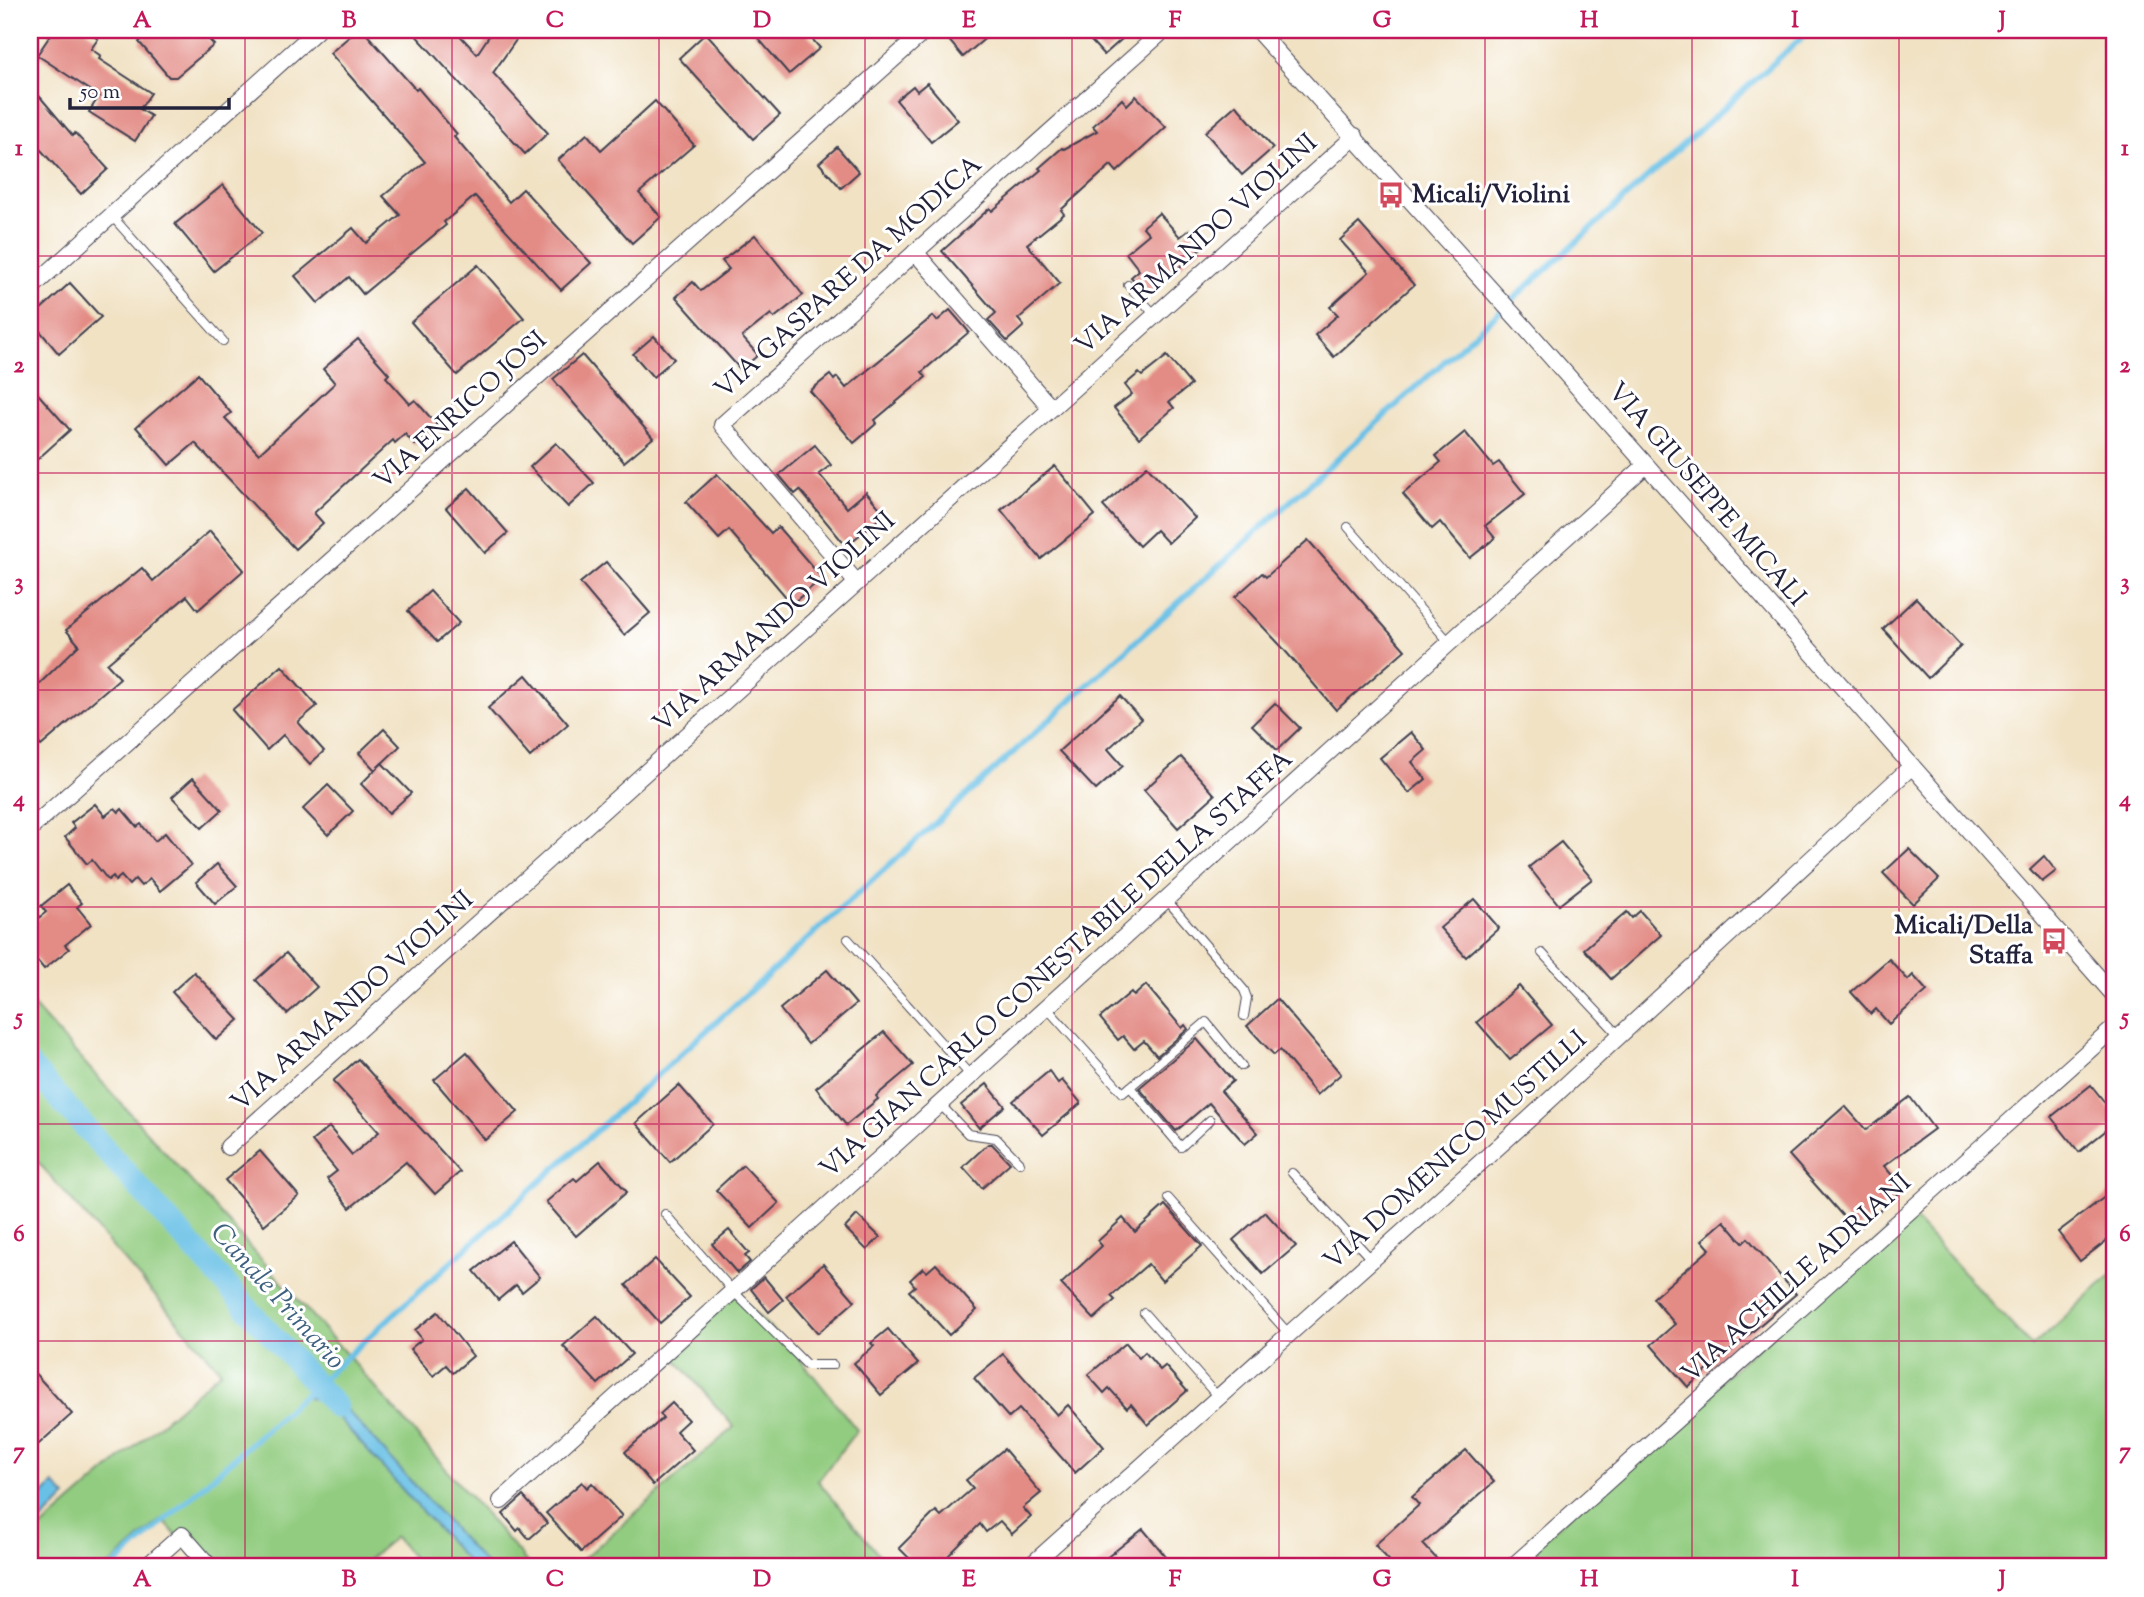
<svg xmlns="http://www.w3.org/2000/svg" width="2144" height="1597" font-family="'Sorts Mill Goudy',serif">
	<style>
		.green { fill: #92cc80; stroke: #5a775e; stroke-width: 2 }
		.water { fill: #68c0e6; stroke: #457190; stroke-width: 2 }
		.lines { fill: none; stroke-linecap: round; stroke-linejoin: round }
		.stream { stroke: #68c0e6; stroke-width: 6 }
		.canal { stroke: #68c0e6; stroke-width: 23 }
		.building { fill: #e38b85 }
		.lane-casing { stroke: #413f50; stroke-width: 10 }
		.street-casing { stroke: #413f50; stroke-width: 18 }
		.lane { stroke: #fff; stroke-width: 8 }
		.street { stroke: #fff; stroke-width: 16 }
		.grid { fill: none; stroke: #c2185b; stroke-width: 2; stroke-opacity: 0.55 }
		.labels { text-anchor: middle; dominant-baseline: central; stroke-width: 6; stroke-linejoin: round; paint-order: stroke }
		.poi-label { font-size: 26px; font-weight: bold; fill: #22223b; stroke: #fff; text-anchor: start }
		.street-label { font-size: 26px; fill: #22223b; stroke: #fff }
		.water-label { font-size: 28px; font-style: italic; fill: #3e617f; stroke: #fff }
		.neatline { fill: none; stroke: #c2185b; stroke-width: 2.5 }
		.grid-label { font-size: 23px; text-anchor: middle; font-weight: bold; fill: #c2185b }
	</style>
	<rect width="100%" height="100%" fill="#fff"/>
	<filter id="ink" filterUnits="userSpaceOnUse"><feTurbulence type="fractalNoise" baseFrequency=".0143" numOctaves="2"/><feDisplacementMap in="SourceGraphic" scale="14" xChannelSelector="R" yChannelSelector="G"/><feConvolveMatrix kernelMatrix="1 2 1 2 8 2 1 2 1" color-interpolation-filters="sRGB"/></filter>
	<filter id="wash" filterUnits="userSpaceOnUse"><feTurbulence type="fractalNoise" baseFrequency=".00686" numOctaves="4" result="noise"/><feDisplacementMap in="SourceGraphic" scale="28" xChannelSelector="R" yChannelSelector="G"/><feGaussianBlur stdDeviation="1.57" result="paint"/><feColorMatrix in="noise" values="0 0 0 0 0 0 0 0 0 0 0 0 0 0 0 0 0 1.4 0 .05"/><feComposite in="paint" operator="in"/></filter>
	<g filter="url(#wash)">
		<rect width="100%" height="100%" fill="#f1e2c4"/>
		<g class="green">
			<path d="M30 1002 348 1356 531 1567H421L395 1537 360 1567H204L162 1519 108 1567H30V1538L221 1371 30 1153Z"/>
			<path d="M1908 1213 2032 1347 2114 1272V1567H1512Z"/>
			<path d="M733 1291 797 1355 857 1430 818 1481 889 1567H574L734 1427 668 1350Z"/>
		</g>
		<g class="water">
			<path d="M324 1377 327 1388 488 1567H472L323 1401 304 1396Z"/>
			<path d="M54 1484 66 1497 35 1528 30 1523V1508Z"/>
		</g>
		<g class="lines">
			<g class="stream">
				<path d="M318 1383 1810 30"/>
				<path d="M113 1567 310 1390"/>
			</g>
			<path class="canal" d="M30 1066 336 1407"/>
		</g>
		<g id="blocks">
			<g class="building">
				<path d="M54 30H85L98 39 91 49 101 56 99 59 151 93 140 109 151 116 135 141 89 112 99 96 37 55Z"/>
				<path d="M153 30H200L214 45 176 77H169L139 42Z"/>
				<path d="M357 30H363L416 90 418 88 457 134 454 137 509 202 523 189 591 263 561 290 475 196 444 222 446 225 363 294 349 277 318 303 295 276 353 228 366 243 400 215 383 196 425 162 330 53Z"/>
				<path d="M411 30H455L477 54 493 30H523L493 73 548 133 525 154Z"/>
				<path d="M751 30H804L820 48 789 74Z"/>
				<path d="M957 30H995L963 57 947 38Z"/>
				<path d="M1081 30H1132L1104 55Z"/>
				<path d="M706 33 780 115 753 139 679 58Z"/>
				<path d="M927 83 958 120 931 142 896 100 913 86 917 91Z"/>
				<path d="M30 85 73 136 75 133 108 169 81 194 30 138Z"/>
				<path d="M1136 96 1166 127 1117 172 1111 165 1061 210 1064 214 1027 244 1060 283 1018 319 1024 326 1007 341 988 320 996 313 942 251 990 208 992 211 1041 170 1039 168 1062 148 1064 149 1097 131 1093 126 1122 99 1127 105Z"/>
				<path d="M655 101 694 145 639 193 661 217 632 243 558 160 587 134 601 150Z"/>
				<path d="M1236 105 1273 148 1242 175 1205 132Z"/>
				<path d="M837 147 859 172 841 188 819 163Z"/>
				<path d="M223 185 262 233 214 271 175 224Z"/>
				<path d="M1159 213 1180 237 1189 230 1203 247 1147 295 1131 277 1139 270 1126 253 1149 234 1143 227Z"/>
				<path d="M1359 223 1414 285 1334 357 1315 335 1338 315 1330 307 1369 272 1340 240Z"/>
				<path d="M755 235 803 295 774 318 771 314 742 337 758 355 741 370 676 297 693 282 701 291 729 269 722 261Z"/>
				<path d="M478 265 524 318 457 375 411 322Z"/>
				<path d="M70 283 101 317 59 354 30 319Z"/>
				<path d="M950 310 969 332 922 372 926 377 875 420 877 423 854 443 810 391 830 375 834 380 837 377 846 388 933 316 937 321Z"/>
				<path d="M654 336 674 359 653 377 633 354Z"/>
				<path d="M358 339 389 374 386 377 410 404 415 400 437 425 415 445 405 434 395 443 393 440 314 513 323 523 295 549 195 443 169 465 136 427 198 374 231 413 225 418 259 454 335 383 323 369Z"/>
				<path d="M582 355 653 438 624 462 553 379Z"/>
				<path d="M1167 356 1191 385 1169 402 1174 408 1139 438 1114 408 1132 394 1125 385 1139 373 1142 376Z"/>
				<path d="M30 385 70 430 30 466Z"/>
				<path d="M1465 432 1493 466 1499 462 1525 494 1485 526 1495 538 1470 558 1440 522 1432 529 1403 494 1441 462 1436 456Z"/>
				<path d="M556 443 594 483 568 507 530 467Z"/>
				<path d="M815 445 831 465 819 474 847 508 866 492 885 514 846 546 800 490 795 494 779 475Z"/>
				<path d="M1055 466 1095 515 1041 559 1001 510Z"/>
				<path d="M1147 466 1195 518 1168 543 1156 530 1139 546 1103 506Z"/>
				<path d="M717 474 771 533 778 527 822 578 792 604 729 530 719 539 686 502Z"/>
				<path d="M469 488 508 533 485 553 446 508Z"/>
				<path d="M210 531 244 570 198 610 187 596 107 664 120 678 41 746 30 733V693L79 645 66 630 142 568 153 581Z"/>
				<path d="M1308 540 1405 650 1336 710 1281 646 1235 597 1262 573 1266 577Z"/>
				<path d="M606 562 650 613 624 635 580 583Z"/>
				<path d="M430 591 459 623 437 642 408 611Z"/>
				<path d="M1916 598 1961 646 1928 678 1883 629Z"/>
				<path d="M282 666 317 706 298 722 324 751 310 764 283 735 267 750 232 710Z"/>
				<path d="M526 675 568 724 530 757 488 708Z"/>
				<path d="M1120 696 1141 719 1108 749 1123 766 1096 790 1059 751Z"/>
				<path d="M1275 703 1300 728 1277 750 1252 725Z"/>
				<path d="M384 729 400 746 375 770 359 753Z"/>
				<path d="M1411 732 1426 750 1412 762 1426 779 1409 793 1380 758Z"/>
				<path d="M1181 757 1215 795 1178 828 1144 790Z"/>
				<path d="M382 763 411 793 389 813 361 784Z"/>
				<path d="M193 778 222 810 202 828 172 797Z"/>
				<path d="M328 785 353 811 328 835 303 809Z"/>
				<path d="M95 804 105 816 115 808 119 812 122 809 137 827 141 824 155 841 165 833 191 865 160 891 150 879 141 886 135 879 129 885 121 876 115 881 113 876 108 880 92 860 87 864 65 837 75 828 71 823Z"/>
				<path d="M1561 842 1592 879 1559 905 1529 867Z"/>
				<path d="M1909 849 1939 879 1913 904 1883 873Z"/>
				<path d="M2044 856 2056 871 2042 882 2030 869Z"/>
				<path d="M217 864 237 886 215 904 196 882Z"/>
				<path d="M67 885 82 903 77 907 91 924 65 945 69 949 44 969 30 952V925L46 912 41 906Z"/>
				<path d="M1474 899 1499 928 1466 957 1440 928Z"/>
				<path d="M1640 911 1661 935 1611 979 1584 949 1627 912 1632 918Z"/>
				<path d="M286 953 317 987 287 1014 256 980Z"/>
				<path d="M1889 959 1908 980 1913 975 1927 991 1889 1024 1876 1009 1871 1014 1851 992Z"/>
				<path d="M827 970 856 1004 808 1044 780 1009Z"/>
				<path d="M194 972 239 1020 216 1040 172 992Z"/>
				<path d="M1146 985 1182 1028 1185 1025 1188 1029 1157 1056 1144 1041 1134 1049 1123 1036 1118 1040 1100 1018 1131 992 1134 996Z"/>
				<path d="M1519 986 1552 1025 1510 1060 1477 1022Z"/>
				<path d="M1277 999 1341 1074 1317 1095 1280 1050 1274 1055 1247 1026Z"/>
				<path d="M884 1032 913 1065 876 1096 878 1099 846 1125 816 1088Z"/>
				<path d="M1197 1039 1233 1081 1221 1091 1258 1133 1245 1144 1209 1103 1176 1131 1139 1088Z"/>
				<path d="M467 1052 518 1112 485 1140 434 1080Z"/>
				<path d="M358 1059 460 1172 435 1194 406 1162 350 1208 327 1179 337 1171 312 1141 329 1127 352 1155 379 1132 333 1081Z"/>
				<path d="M1049 1071 1058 1083 1062 1080 1081 1103 1043 1135 1013 1101Z"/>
				<path d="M987 1084 1005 1106 979 1128 961 1105Z"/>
				<path d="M679 1085 713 1124 670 1162 636 1123Z"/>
				<path d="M2091 1085 2114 1114V1124L2079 1152 2051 1117Z"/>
				<path d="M1910 1097 1934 1129 1884 1166 1904 1189 1856 1231 1789 1155 1845 1106 1866 1130Z"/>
				<path d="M988 1144H992L1010 1163 982 1188 963 1167Z"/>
				<path d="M260 1151 299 1196 264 1225 225 1180Z"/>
				<path d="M600 1161 627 1192 576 1236 546 1202 574 1178 577 1181Z"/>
				<path d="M743 1165 779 1203 752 1228 716 1190Z"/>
				<path d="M2114 1190V1235L2080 1261 2058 1232Z"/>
				<path d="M1165 1205 1202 1246 1162 1281 1148 1264 1111 1296 1115 1300 1094 1319 1061 1284 1102 1246 1098 1241 1123 1218 1135 1232Z"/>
				<path d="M1265 1212 1296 1246 1263 1274 1233 1240Z"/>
				<path d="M857 1215 880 1237 867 1250 845 1228Z"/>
				<path d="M1724 1221 1743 1243 1748 1238 1796 1294 1688 1387 1651 1345 1675 1324 1653 1298 1710 1249 1702 1240Z"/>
				<path d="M729 1230 749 1253 745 1256 750 1262 737 1273 712 1244Z"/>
				<path d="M511 1241 540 1277 522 1292 516 1285 498 1300 474 1271Z"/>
				<path d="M655 1259 690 1297 660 1323 626 1285Z"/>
				<path d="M823 1264 855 1301 818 1333 786 1296Z"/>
				<path d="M936 1264 977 1310 949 1335 909 1291 915 1286 910 1280 923 1268 927 1272Z"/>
				<path d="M764 1277 783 1300 769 1312 751 1289Z"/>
				<path d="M438 1312 473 1356 453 1373 446 1365 433 1376 410 1349 422 1339 415 1330Z"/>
				<path d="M597 1316 632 1354 598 1384 563 1346Z"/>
				<path d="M888 1329 918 1364 881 1395 854 1363 874 1346 871 1343Z"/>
				<path d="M1126 1343 1139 1358 1145 1352 1160 1370 1165 1366 1187 1391 1148 1425 1131 1404 1127 1408 1109 1388 1104 1393 1088 1375Z"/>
				<path d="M1003 1354 1057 1415 1068 1405 1104 1447 1075 1473 1019 1409 1009 1418 974 1378Z"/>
				<path d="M30 1368 72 1414 30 1452Z"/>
				<path d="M672 1403 688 1420 676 1431 693 1450 653 1485 625 1452 663 1418 660 1414Z"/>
				<path d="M1004 1449 1041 1493 1023 1508 1031 1517 1012 1534 1000 1521 986 1532 980 1524 937 1567H918L899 1548 936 1511 941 1516 973 1488 966 1480Z"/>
				<path d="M1466 1450 1494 1482 1423 1544 1444 1567H1395L1375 1545 1419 1505 1412 1497Z"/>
				<path d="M582 1482 587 1488 592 1483 622 1516 581 1552 546 1513Z"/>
				<path d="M523 1496 547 1523 529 1539 520 1528 517 1531 503 1514Z"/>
				<path d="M1143 1529 1167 1558 1155 1567H1095Z"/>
			</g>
		</g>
	</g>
	<g filter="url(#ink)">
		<use href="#blocks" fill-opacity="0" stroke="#413f50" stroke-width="2"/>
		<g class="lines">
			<g class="lane-casing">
				<g id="lane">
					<path d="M111 215 223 341"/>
					<path d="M1128 285 1155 315"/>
					<path d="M1348 527 1450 643"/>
					<path d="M1166 899 1244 990 1247 998 1244 1016"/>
					<path d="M848 939 971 1076"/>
					<path d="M1542 953 1619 1035"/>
					<path d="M1046 1007 1123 1093 1206 1022 1242 1066"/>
					<path d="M1130 1087 1181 1147 1210 1120"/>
					<path d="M940 1104 968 1134 996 1138 1020 1163"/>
					<path d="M1292 1173 1372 1260"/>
					<path d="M1168 1198 1289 1334"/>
					<path d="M665 1214 733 1291 807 1365H833"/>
					<path d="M1144 1313 1218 1397"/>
				</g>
			</g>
			<g class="street-casing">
				<g id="street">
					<path d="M1257 30 1521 323 2114 995"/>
					<path d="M915 252 1051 408"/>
					<path d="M30 289 317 30"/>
					<path d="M857 583 722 425 1164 30"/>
					<path d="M30 829 926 30"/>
					<path d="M228 1147 1355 136"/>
					<path d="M501 1501 1646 465"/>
					<path d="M146 1567 182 1535 210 1567"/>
					<path d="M1029 1567 1528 1120 1912 766"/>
					<path d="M1512 1567 2114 1028"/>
				</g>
			</g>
			<use href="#lane" class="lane"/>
			<use href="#street" class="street"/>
		</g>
	</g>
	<path class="grid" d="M245 30V1567M452 30V1567M659 30V1567M865 30V1567M1072 30V1567M1279 30V1567M1485 30V1567M1692 30V1567M1899 30V1567M30 256H2114M30 473H2114M30 690H2114M30 907H2114M30 1124H2114M30 1341H2114"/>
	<defs>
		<g id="bus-bare" transform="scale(2.1)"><path d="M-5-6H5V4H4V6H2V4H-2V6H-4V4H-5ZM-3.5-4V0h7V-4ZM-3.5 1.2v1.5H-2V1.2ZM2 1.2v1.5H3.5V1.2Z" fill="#d1495b" stroke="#fff" stroke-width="2.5" paint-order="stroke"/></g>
	</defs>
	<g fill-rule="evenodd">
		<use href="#bus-bare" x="1391" y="195"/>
		<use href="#bus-bare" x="2054" y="941"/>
	</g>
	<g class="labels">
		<g class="poi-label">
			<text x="1412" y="195">Micali/Violini</text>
			<text x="2033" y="926" text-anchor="end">Micali/Della<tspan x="2033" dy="30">Staffa</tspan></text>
		</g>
		<g class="street-label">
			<text transform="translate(1197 245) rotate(-42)">VIA ARMANDO VIOLINI</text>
			<text transform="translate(849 278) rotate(-42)">VIA GASPARE DA MODICA</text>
			<text transform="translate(461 411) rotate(-42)">VIA ENRICO JOSI</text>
			<text transform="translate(1706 495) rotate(49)">VIA GIUSEPPE MICALI</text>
			<text transform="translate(775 623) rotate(-42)">VIA ARMANDO VIOLINI</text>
			<text transform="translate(1057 965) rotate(-42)">VIA GIAN CARLO CONESTABILE DELLA STAFFA</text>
			<text transform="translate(353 1002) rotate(-42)">VIA ARMANDO VIOLINI</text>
			<text transform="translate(1456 1151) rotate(-42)">VIA DOMENICO MUSTILLI</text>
			<text transform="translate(1797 1279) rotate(-42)">VIA ACHILLE ADRIANI</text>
		</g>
		<g class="water-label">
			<text transform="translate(277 1297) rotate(48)">Canale Primario</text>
		</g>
	</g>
	<rect width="2144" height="1597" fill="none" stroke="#fff" stroke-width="77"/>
	<path d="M70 98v10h159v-10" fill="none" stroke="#22223b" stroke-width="3.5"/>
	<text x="80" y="98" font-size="21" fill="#22223b" stroke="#ffffff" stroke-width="5" paint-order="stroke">50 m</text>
	<rect x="38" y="38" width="2068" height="1520" class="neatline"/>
	<g class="grid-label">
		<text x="142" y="27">A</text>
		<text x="349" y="27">B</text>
		<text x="555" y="27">C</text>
		<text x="762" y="27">D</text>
		<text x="969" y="27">E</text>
		<text x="1175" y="27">F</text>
		<text x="1382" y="27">G</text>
		<text x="1589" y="27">H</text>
		<text x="1795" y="27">I</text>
		<text x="2002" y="27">J</text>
		<text x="19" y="155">1</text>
		<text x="2125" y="155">1</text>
		<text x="19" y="372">2</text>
		<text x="2125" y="372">2</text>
		<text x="19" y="589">3</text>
		<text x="2125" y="589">3</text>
		<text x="19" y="806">4</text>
		<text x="2125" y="806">4</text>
		<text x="19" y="1024">5</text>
		<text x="2125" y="1024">5</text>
		<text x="19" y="1241">6</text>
		<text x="2125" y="1241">6</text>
		<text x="19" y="1458">7</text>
		<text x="2125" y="1458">7</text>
		<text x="142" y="1586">A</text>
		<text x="349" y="1586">B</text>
		<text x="555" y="1586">C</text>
		<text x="762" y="1586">D</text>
		<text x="969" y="1586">E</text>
		<text x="1175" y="1586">F</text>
		<text x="1382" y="1586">G</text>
		<text x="1589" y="1586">H</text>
		<text x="1795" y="1586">I</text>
		<text x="2002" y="1586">J</text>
	</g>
</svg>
